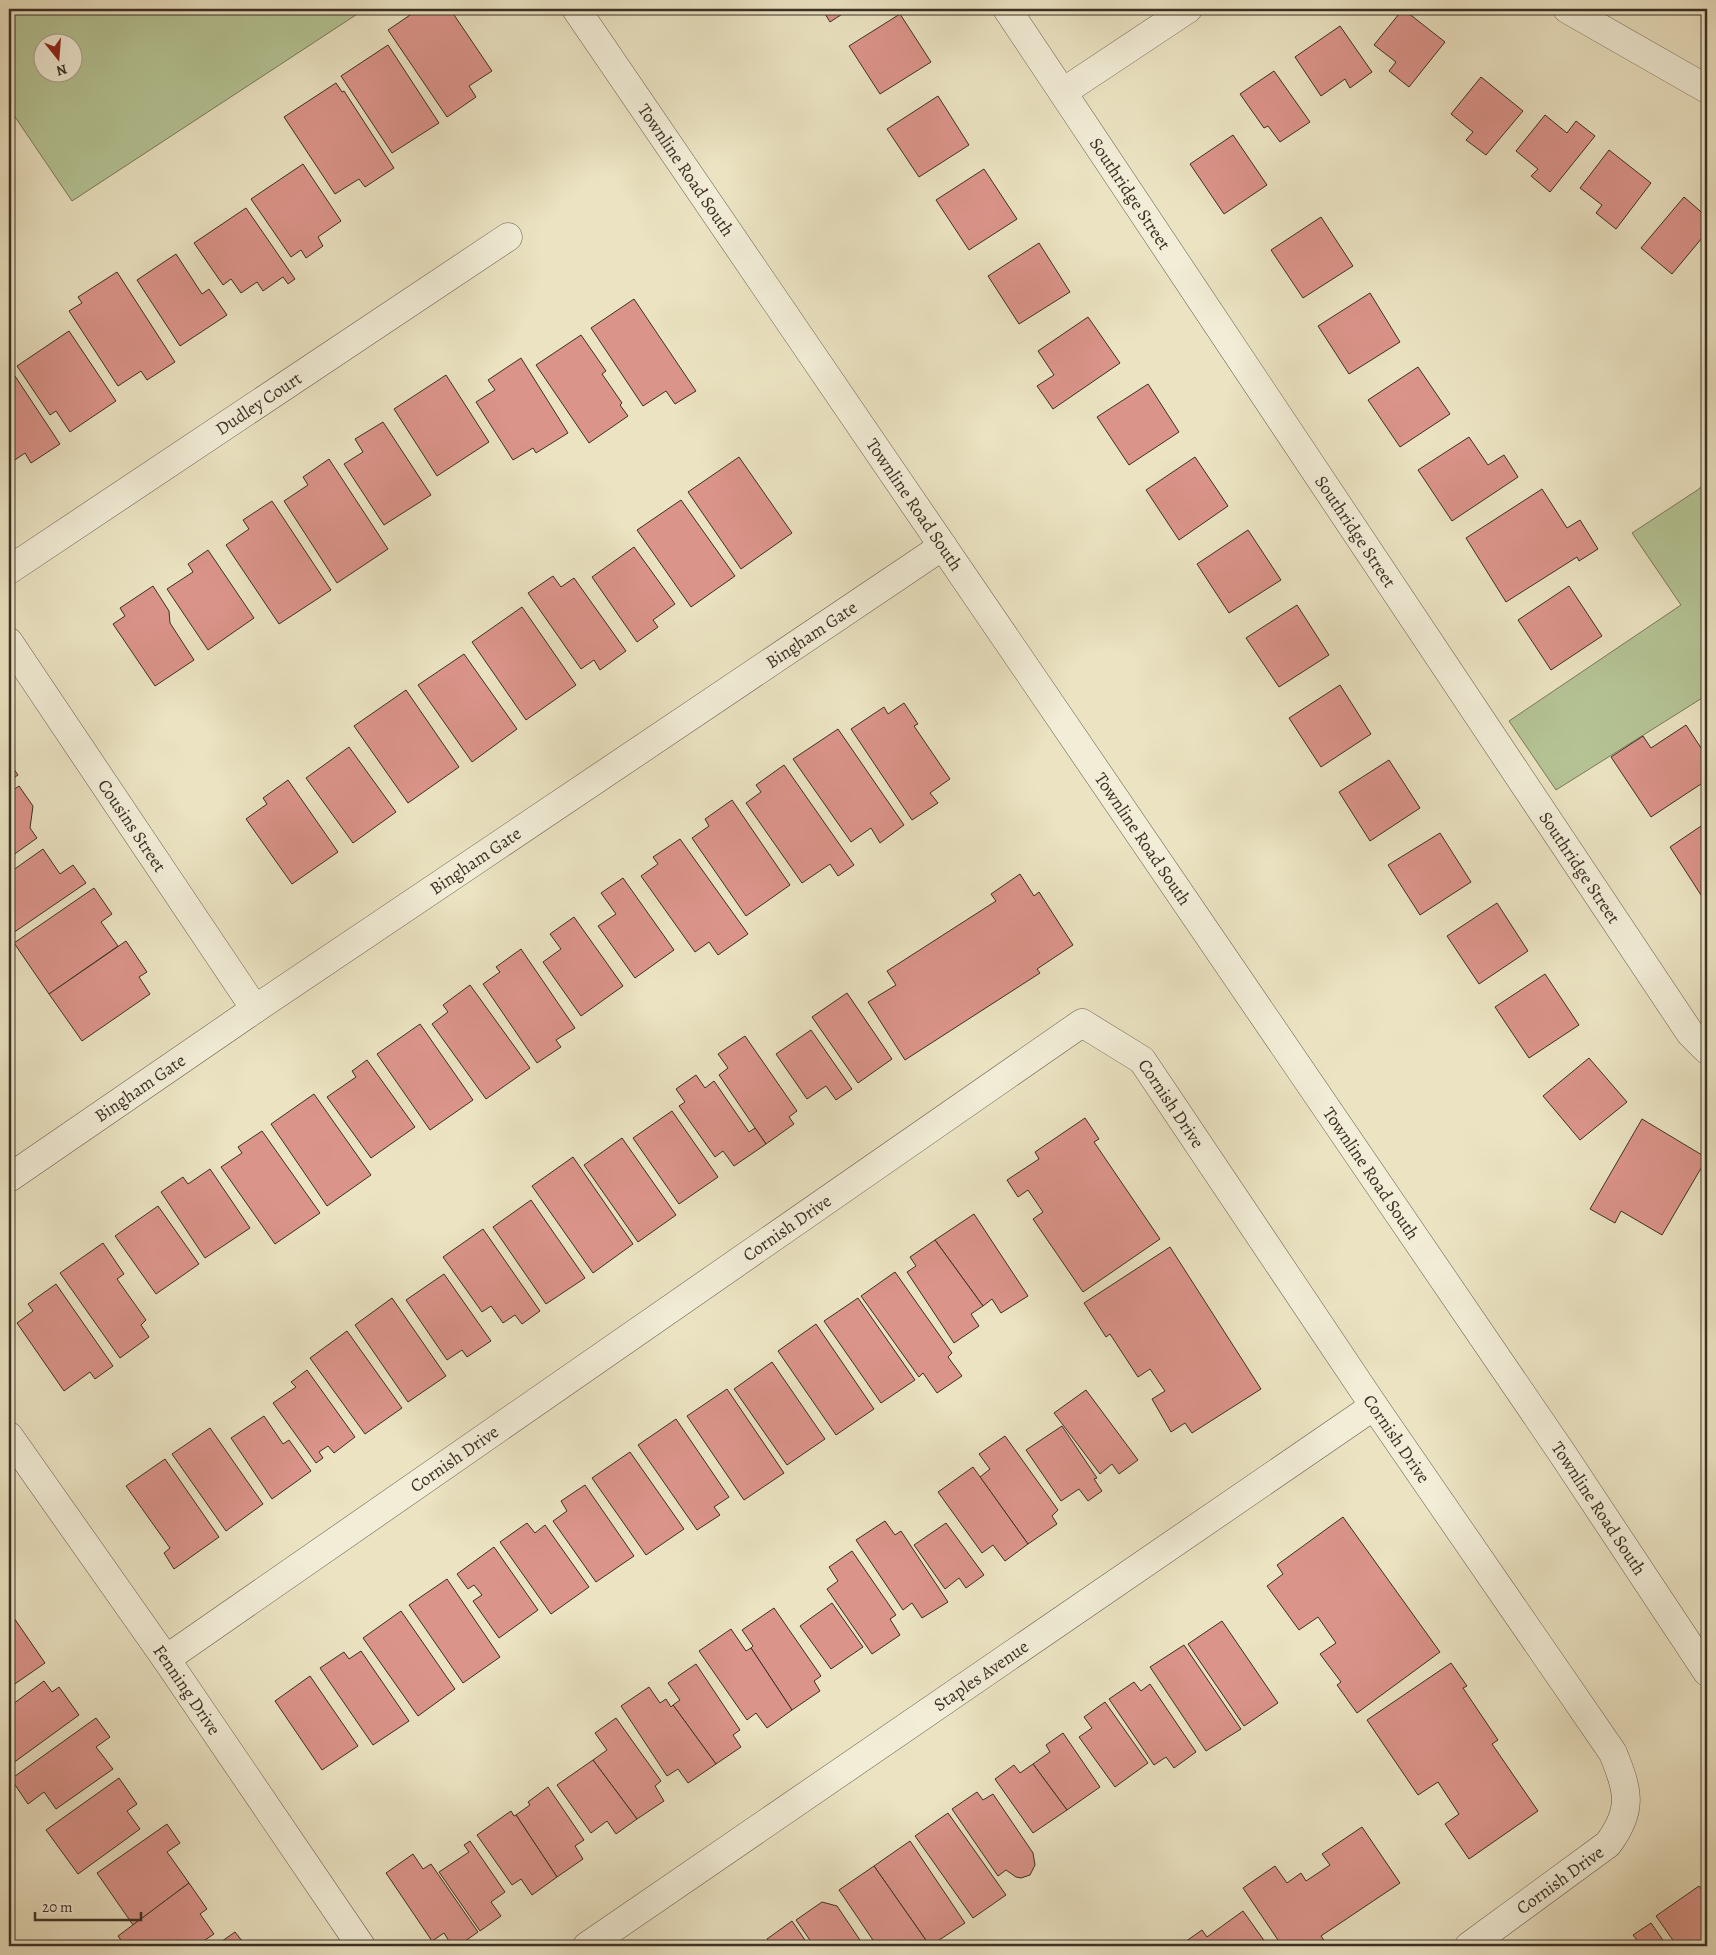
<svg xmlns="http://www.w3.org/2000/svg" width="1716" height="1955" font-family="Alegreya,serif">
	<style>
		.green { fill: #b5c495; stroke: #787a5d; fill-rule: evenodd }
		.building { fill: #db948a; stroke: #3b3025 }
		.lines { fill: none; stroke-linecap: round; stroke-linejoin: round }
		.minor-casing { stroke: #675d4c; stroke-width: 29 }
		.minor { stroke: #f2edd7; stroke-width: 28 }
		.labels { text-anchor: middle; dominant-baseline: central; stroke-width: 5; stroke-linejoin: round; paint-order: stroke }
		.street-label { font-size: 18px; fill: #3b3025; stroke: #f2edd7 }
	</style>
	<rect width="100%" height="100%" fill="#ebe3c2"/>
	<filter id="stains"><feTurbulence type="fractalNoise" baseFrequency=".004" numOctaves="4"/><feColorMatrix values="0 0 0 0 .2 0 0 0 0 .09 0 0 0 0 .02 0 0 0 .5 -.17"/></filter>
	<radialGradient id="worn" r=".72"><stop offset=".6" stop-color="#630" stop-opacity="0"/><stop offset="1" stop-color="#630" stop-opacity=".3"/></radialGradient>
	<g class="green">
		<path d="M9 9H365L72 201 9 108ZM42 42H72V72H42Z"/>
		<path d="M1707 479V695L1556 790 1509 721 1681 605 1632 533 1699 489Z"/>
	</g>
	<g class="building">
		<path d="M419 9H450L492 71 469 86 476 97 447 117 388 30Z"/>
		<path d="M822 9H850L830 22Z"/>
		<path d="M1403 9 1445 42 1409 87 1389 71 1396 62 1374 45Z"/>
		<path d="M900 14 931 62 880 94 849 46Z"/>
		<path d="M1340 26 1372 72 1350 88 1345 79 1321 96 1295 57Z"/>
		<path d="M388 45 439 123 392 153 341 76Z"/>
		<path d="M1274 71 1310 122 1280 142 1268 126 1264 128 1240 94Z"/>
		<path d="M1481 77 1523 111 1486 155 1466 140 1473 132 1451 114Z"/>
		<path d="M336 83 342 92 344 91 394 168 365 187 359 179 335 194 284 117Z"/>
		<path d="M938 96 969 145 919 177 887 129Z"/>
		<path d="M1545 115 1567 133 1576 121 1595 136 1550 192 1531 176 1538 169 1516 151Z"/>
		<path d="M1233 135 1267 185 1224 214 1190 164Z"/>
		<path d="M1609 150 1651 183 1616 229 1596 213 1602 205 1580 188Z"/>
		<path d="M303 164 341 221 318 237 323 246 306 258 301 250 291 257 251 199Z"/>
		<path d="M984 169 1017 219 969 250 936 200Z"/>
		<path d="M1684 197 1707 217V232L1672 274 1641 248Z"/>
		<path d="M246 208 295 279 288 284 283 277 263 291 257 282 241 293 231 279 223 285 194 243Z"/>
		<path d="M1321 217 1353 266 1303 298 1271 250Z"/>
		<path d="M1039 243 1070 292 1019 324 988 276Z"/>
		<path d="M176 254 202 294 209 289 227 315 180 346 137 280Z"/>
		<path d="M117 272 175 362 147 380 141 371 118 386 69 311 82 303 78 297Z"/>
		<path d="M1370 293 1400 342 1349 374 1318 326Z"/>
		<path d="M634 299 696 391 675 404 666 391 643 406 591 328Z"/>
		<path d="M1088 317 1120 363 1053 409 1037 386 1054 375 1038 351Z"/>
		<path d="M69 331 116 401 70 432 56 411 50 415 17 366Z"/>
		<path d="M581 335 606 371 602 374 622 403 620 405 628 416 589 443 536 365Z"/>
		<path d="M521 358 568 433 536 453 533 448 513 460 476 402 495 390 488 380Z"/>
		<path d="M9 367 60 444 31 463 25 453 9 464Z"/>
		<path d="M1418 367 1450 414 1400 447 1368 400Z"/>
		<path d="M446 375 489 442 437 476 394 409Z"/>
		<path d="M1148 384 1179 432 1129 465 1097 417Z"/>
		<path d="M383 422 431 495 384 525 344 464 363 452 355 439Z"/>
		<path d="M1469 437 1488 465 1504 455 1518 477 1452 521 1418 470Z"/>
		<path d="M739 457 792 533 741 569 688 492Z"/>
		<path d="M1195 457 1228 506 1179 540 1146 490Z"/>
		<path d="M329 459 388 549 337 583 284 501 308 485 303 477Z"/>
		<path d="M1542 489 1567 528 1580 520 1598 549 1579 561 1577 557 1506 602 1466 538Z"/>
		<path d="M681 500 735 576 691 607 637 530Z"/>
		<path d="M272 501 331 590 279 624 226 545 249 529 243 520Z"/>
		<path d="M1248 530 1281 580 1229 613 1197 564Z"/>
		<path d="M634 547 675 604 653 620 658 627 637 642 592 577Z"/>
		<path d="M208 550 254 618 208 650 167 589 193 572 188 564Z"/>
		<path d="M553 576 561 587 574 578 626 651 600 670 594 660 581 669 528 593Z"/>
		<path d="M153 586 169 611 170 623 194 660 155 686 113 624 125 616 120 608Z"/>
		<path d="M1569 586 1602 636 1551 670 1518 620Z"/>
		<path d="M1297 605 1329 655 1279 687 1246 638Z"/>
		<path d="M522 607 576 685 526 720 472 642Z"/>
		<path d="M464 654 517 729 472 762 418 685Z"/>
		<path d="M1340 685 1371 734 1321 767 1289 718Z"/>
		<path d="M406 690 459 767 408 803 354 726Z"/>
		<path d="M904 703 918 724 914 726 950 779 930 793 938 803 912 820 851 729 884 707 888 714Z"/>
		<path d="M1686 725 1707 757V780L1651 817 1611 757 1643 736 1651 748Z"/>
		<path d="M838 729 904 825 880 843 871 828 851 842 793 759Z"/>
		<path d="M349 747 396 812 353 843 306 778Z"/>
		<path d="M1389 760 1420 808 1370 841 1339 792Z"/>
		<path d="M9 762 18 775 9 781Z"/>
		<path d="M784 765 854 865 838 876 830 864 802 883 746 803 761 792 756 785Z"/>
		<path d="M288 780 338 852 292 884 246 819 267 804 263 798Z"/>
		<path d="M19 786 33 806 30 828 37 838 9 858V793Z"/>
		<path d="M732 800 790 885 746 916 692 838 709 826 705 819Z"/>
		<path d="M1707 822V891L1701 895 1670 847Z"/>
		<path d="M1440 833 1471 882 1420 915 1388 865Z"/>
		<path d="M680 839 748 934 718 955 709 942 695 952 641 876 658 864 653 857Z"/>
		<path d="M43 849 60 874 73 865 86 883 10 935 9 873Z"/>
		<path d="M1020 874 1034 896 1039 892 1073 945 1037 969 1040 973 905 1060 868 1002 896 985 887 971 996 901 991 894Z"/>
		<path d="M623 878 674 950 635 978 598 926 616 914 601 893Z"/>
		<path d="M94 888 112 914 101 922 118 946 49 994 14 943Z"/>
		<path d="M1497 903 1528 951 1479 984 1447 936Z"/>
		<path d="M574 917 623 986 581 1016 543 962 561 949 550 934Z"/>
		<path d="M126 941 147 972 139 977 150 994 82 1041 49 994Z"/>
		<path d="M521 949 575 1028 556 1040 561 1047 537 1063 483 984 500 972 496 967Z"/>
		<path d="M1545 974 1579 1025 1529 1058 1495 1007Z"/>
		<path d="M470 985 530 1068 486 1099 432 1024 448 1012 443 1005Z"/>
		<path d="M847 993 892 1059 858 1083 812 1017Z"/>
		<path d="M420 1024 473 1100 430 1130 377 1054Z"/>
		<path d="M811 1030 852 1089 836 1100 826 1086 807 1099 776 1054Z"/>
		<path d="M745 1036 797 1111 789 1117 794 1124 766 1144 719 1075 728 1068 718 1054Z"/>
		<path d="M1589 1058 1627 1102 1580 1140 1543 1096Z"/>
		<path d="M367 1060 415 1127 371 1158 327 1097 356 1077 352 1071Z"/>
		<path d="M696 1075 705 1088 714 1081 749 1132 755 1128 766 1144 734 1166 723 1151 715 1157 679 1106 685 1102 676 1089Z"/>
		<path d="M314 1094 371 1175 327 1206 271 1124Z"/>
		<path d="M672 1111 718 1177 679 1204 633 1138Z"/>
		<path d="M1085 1118 1099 1139 1094 1142 1160 1239 1083 1292 1033 1219 1043 1212 1028 1190 1018 1197 1007 1180 1039 1159 1035 1152Z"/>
		<path d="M1642 1119 1707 1158 1662 1235 1621 1211 1615 1223 1590 1209Z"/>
		<path d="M262 1131 320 1213 275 1244 221 1167 242 1153 238 1147Z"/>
		<path d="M622 1138 676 1215 638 1242 584 1165Z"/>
		<path d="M573 1157 633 1244 593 1273 532 1186Z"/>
		<path d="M210 1169 250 1228 205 1258 161 1192 183 1177 188 1184Z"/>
		<path d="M531 1200 585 1278 546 1304 493 1227Z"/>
		<path d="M158 1206 199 1264 156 1294 115 1236Z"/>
		<path d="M974 1214 1028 1296 1001 1313 992 1299 983 1306 935 1240Z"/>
		<path d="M483 1229 540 1311 522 1324 515 1315 503 1323 491 1306 482 1312 443 1257Z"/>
		<path d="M935 1240 983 1306 971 1314 979 1326 954 1343 907 1272 916 1266 910 1257Z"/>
		<path d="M103 1243 124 1274 117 1279 146 1320 141 1325 149 1337 120 1358 60 1273Z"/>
		<path d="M1170 1247 1261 1389 1192 1433 1185 1423 1171 1432 1152 1399 1165 1391 1150 1369 1138 1377 1110 1334 1106 1337 1084 1303Z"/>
		<path d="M895 1272 952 1353 948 1357 962 1376 937 1393 923 1373 919 1377 861 1296Z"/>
		<path d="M444 1274 491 1341 467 1357 462 1350 447 1360 406 1300Z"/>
		<path d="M56 1284 113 1366 95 1379 90 1372 64 1391 17 1323 33 1311 28 1304Z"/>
		<path d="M392 1298 446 1376 408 1402 355 1325Z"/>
		<path d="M858 1298 915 1380 881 1403 824 1321Z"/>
		<path d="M816 1324 874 1409 836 1435 778 1351Z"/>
		<path d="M347 1331 402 1408 365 1434 310 1358Z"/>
		<path d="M772 1362 825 1439 787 1465 734 1389Z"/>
		<path d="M307 1370 355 1437 334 1453 328 1446 319 1452 323 1458 316 1463 273 1403 296 1387 291 1382Z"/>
		<path d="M727 1389 784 1473 744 1500 687 1416Z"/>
		<path d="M1086 1390 1138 1460 1119 1474 1112 1464 1100 1474 1054 1413Z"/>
		<path d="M264 1416 283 1444 289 1440 311 1471 272 1499 231 1438Z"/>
		<path d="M676 1419 729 1497 714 1507 720 1515 697 1530 638 1445Z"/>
		<path d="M1062 1426 1097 1478 1094 1479 1102 1491 1088 1501 1079 1489 1061 1501 1026 1450Z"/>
		<path d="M210 1428 263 1504 226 1531 172 1454Z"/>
		<path d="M1005 1436 1058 1510 1052 1516 1057 1524 1028 1544 980 1477 990 1469 979 1454Z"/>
		<path d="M630 1452 684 1529 646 1555 592 1478Z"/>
		<path d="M165 1459 219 1537 174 1569 164 1553 170 1548 126 1486Z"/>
		<path d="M973 1467 1028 1544 1005 1561 993 1545 982 1553 938 1492Z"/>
		<path d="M585 1485 634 1556 596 1582 553 1521 567 1511 561 1501Z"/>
		<path d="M1343 1517 1440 1652 1357 1713 1337 1685 1341 1682 1320 1654 1336 1643 1318 1617 1299 1630 1267 1586 1283 1574 1277 1565Z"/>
		<path d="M885 1521 895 1535 901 1531 948 1602 922 1618 912 1603 903 1610 856 1540Z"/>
		<path d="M527 1523 535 1533 545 1525 589 1587 551 1614 500 1542Z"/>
		<path d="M946 1523 984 1575 966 1588 959 1578 945 1589 914 1545Z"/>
		<path d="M494 1547 538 1610 499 1638 473 1601 482 1595 474 1585 468 1589 457 1574Z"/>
		<path d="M852 1551 896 1615 890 1619 900 1635 872 1654 827 1589 838 1581 829 1567Z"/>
		<path d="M447 1579 500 1657 463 1683 409 1605Z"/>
		<path d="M832 1603 863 1647 831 1669 800 1626Z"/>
		<path d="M774 1608 821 1676 814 1681 820 1691 792 1710 751 1648 753 1646 742 1630Z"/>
		<path d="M401 1611 455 1689 418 1716 363 1638Z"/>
		<path d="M14 1618 45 1663 9 1688V1622Z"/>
		<path d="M1222 1621 1278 1703 1244 1726 1188 1644Z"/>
		<path d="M731 1629 746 1651 751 1648 792 1710 767 1728 756 1713 747 1720 699 1651Z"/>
		<path d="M1184 1645 1241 1729 1206 1751 1150 1667Z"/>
		<path d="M361 1651 409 1721 373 1745 320 1668 344 1652 349 1659Z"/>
		<path d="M1451 1663 1467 1686 1463 1688 1498 1740 1492 1744 1538 1811 1469 1859 1445 1824 1459 1814 1438 1782 1418 1795 1367 1720Z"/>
		<path d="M696 1664 740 1730 733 1735 741 1747 716 1764 673 1705 680 1700 668 1683Z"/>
		<path d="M310 1676 358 1746 322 1770 275 1701Z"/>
		<path d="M44 1681 52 1692 59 1687 79 1715 9 1766V1707Z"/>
		<path d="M1134 1682 1141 1691 1150 1684 1196 1752 1174 1768 1166 1757 1154 1765 1109 1699Z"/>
		<path d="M649 1687 660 1703 666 1699 671 1707 673 1705 716 1764 688 1783 678 1769 667 1776 621 1706Z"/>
		<path d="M1105 1702 1148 1763 1115 1787 1079 1737 1092 1728 1084 1717Z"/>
		<path d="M96 1718 110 1737 96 1747 113 1769 56 1809 44 1792 28 1804 11 1779Z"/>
		<path d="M616 1718 661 1781 655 1786 664 1801 637 1819 593 1760 607 1750 595 1733Z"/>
		<path d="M1063 1733 1100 1787 1067 1810 1033 1764 1050 1752 1046 1745Z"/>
		<path d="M593 1760 637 1819 616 1834 607 1821 591 1833 557 1785Z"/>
		<path d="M1033 1764 1067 1810 1033 1833 995 1779 1014 1765 1020 1773Z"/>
		<path d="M119 1778 137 1804 127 1811 140 1829 78 1874 46 1830Z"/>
		<path d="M548 1787 584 1840 575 1846 583 1859 557 1877 516 1815 530 1805 528 1802Z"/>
		<path d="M977 1792 983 1800 993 1794 1033 1853 1035 1865 1030 1875 1021 1878 1016 1877 1006 1870 998 1876 952 1809Z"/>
		<path d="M511 1811 514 1816 516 1815 557 1877 532 1895 521 1879 512 1885 477 1835Z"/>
		<path d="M948 1813 1006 1895 973 1918 915 1836Z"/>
		<path d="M167 1824 180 1843 167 1852 189 1883 133 1925 97 1873Z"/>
		<path d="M1362 1827 1400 1883 1321 1936 1328 1946H1282L1243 1888 1275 1866 1287 1883 1301 1873 1306 1881 1330 1865 1322 1854Z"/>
		<path d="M470 1841 505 1892 491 1902 501 1916 480 1931 439 1872 469 1852 464 1845Z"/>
		<path d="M910 1841 965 1923 930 1946 874 1866Z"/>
		<path d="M413 1854 423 1869 431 1864 478 1932 458 1946H452L444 1933 432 1941 386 1873Z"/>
		<path d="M874 1866 930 1946H877L839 1890Z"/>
		<path d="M189 1883 207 1909 200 1914 214 1934 196 1946H125L118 1936Z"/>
		<path d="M1699 1886 1707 1897V1946H1677L1656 1916Z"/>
		<path d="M822 1902 837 1906 864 1946H814L796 1920Z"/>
		<path d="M1243 1911 1268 1946H1183L1182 1944 1202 1930 1207 1937Z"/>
		<path d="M792 1921 809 1946H772L767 1939Z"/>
		<path d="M1651 1923 1667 1946H1627L1637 1940 1633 1935Z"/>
		<path d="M235 1932 246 1946H215Z"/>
	</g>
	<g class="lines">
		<g class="minor-casing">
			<g id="minor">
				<path id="s1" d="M576 9 1562 1453 1707 1672"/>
				<path id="s2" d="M1007 9 1690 1033 1707 1050"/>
				<path d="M1567 9 1707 89"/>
				<path d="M1063 92 1188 9"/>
				<path id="s3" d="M9 570 508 237"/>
				<path id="s4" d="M9 642 255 1009"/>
				<path id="s5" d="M9 1178 255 1009 943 546"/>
				<path id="s6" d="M9 1436 166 1659 361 1946"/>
				<path id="s7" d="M166 1659 1082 1023 1142 1060 1374 1406 1613 1753C1628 1791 1634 1809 1608 1844L1469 1946"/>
				<path id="s8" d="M587 1946 1374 1406"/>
			</g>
		</g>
		<use href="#minor" class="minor"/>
	</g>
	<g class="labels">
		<g class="street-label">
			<text stroke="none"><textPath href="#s1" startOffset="195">Townline Road South</textPath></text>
			<text stroke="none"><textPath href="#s2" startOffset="222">Southridge Street</textPath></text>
			<text stroke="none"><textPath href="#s3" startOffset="300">Dudley Court</textPath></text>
			<text stroke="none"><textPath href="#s1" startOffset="600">Townline Road South</textPath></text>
			<text stroke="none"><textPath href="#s2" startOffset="628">Southridge Street</textPath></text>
			<text stroke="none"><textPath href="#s5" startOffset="969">Bingham Gate</textPath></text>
			<text stroke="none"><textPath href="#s4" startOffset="221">Cousins Street</textPath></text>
			<text stroke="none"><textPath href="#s1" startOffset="1005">Townline Road South</textPath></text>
			<text stroke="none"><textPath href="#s5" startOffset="564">Bingham Gate</textPath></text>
			<text stroke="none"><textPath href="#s2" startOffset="1032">Southridge Street</textPath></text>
			<text stroke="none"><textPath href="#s5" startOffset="159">Bingham Gate</textPath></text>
			<text stroke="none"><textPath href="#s7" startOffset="1238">Cornish Drive</textPath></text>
			<text stroke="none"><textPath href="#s1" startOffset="1410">Townline Road South</textPath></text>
			<text stroke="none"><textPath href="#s7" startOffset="756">Cornish Drive</textPath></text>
			<text stroke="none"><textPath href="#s7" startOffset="1642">Cornish Drive</textPath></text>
			<text stroke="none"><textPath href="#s7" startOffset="351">Cornish Drive</textPath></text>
			<text stroke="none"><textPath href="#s1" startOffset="1815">Townline Road South</textPath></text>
			<text stroke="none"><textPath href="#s8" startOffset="478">Staples Avenue</textPath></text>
			<text stroke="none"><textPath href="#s6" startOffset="310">Fenning Drive</textPath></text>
			<text transform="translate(1560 1880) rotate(-36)">Cornish Drive</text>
		</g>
	</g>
	<rect width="1716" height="1955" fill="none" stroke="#ebe3c2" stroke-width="30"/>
	<rect x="10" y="10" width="1696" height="1935" fill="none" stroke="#3b3025" stroke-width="2.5"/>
	<rect x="15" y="15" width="1686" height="1925" fill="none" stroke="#3b3025"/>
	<g transform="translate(58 58) rotate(163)"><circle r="24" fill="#f2edd7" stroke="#a9a190"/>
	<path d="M0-4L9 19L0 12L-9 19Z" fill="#8f2418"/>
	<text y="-8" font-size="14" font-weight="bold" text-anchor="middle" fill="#3b3025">N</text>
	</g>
	<path d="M35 1912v8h106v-8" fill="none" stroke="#3b3025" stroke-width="2.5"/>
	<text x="42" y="1912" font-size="15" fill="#3b3025" stroke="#f2edd7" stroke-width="4" paint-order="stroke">20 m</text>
	<rect width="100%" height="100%" filter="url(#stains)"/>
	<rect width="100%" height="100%" fill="url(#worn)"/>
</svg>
